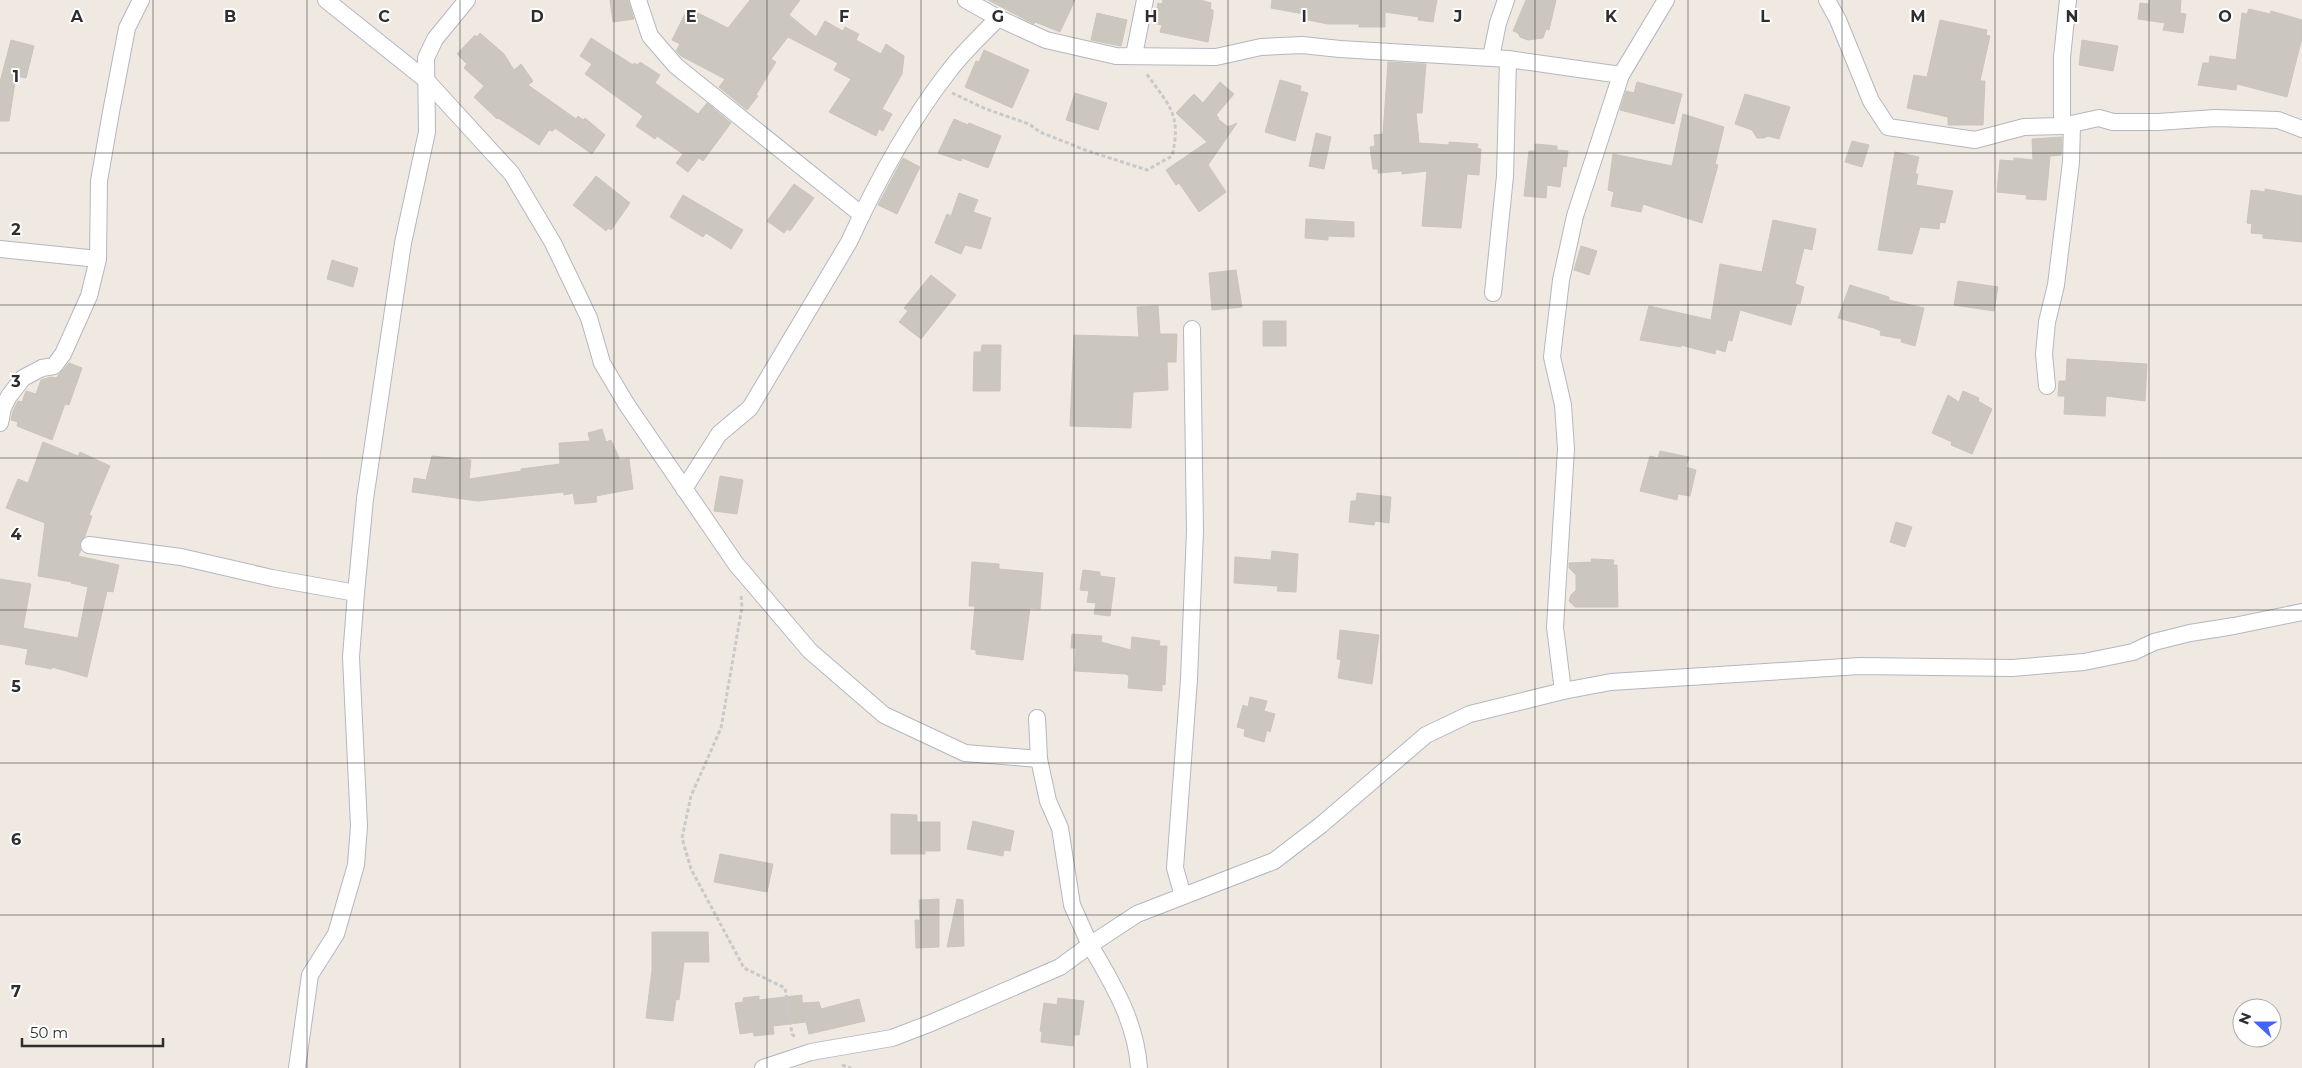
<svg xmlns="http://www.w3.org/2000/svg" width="2302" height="1068" font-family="Montserrat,sans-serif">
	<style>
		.building { fill: #cbc7bf; stroke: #cbc5ba }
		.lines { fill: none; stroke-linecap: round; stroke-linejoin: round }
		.street-casing { stroke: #b4b7c1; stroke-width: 18 }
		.path { stroke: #c9c9c9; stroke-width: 3; stroke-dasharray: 4 2.5; stroke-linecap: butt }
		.street { stroke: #fff; stroke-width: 16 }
		.grid { fill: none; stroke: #2e2e2e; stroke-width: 1; stroke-opacity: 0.55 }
		.grid-label { font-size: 16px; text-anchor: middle; font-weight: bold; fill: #2e2e2e; stroke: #fff; stroke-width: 4; stroke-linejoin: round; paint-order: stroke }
	</style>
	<rect width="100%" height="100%" fill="#efe9e1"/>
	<g class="building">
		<path d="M610 0H628L634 19 613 22Z"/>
		<path d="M750 0H800L789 15 816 37 825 21 843 31 845 27 859 34 856 40 881 54 886 44 904 56 902 74 882 109 892 114 883 131 879 129 876 136 829 112 851 79 834 70 838 63 788 37 771 59 776 62 756 95 758 96 747 110 719 87 725 79 681 56 676 51 680 44 672 40 688 8 728 28Z"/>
		<path d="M988 0H1075L1060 32 1035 22 1034 24Z"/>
		<path d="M1163 0H1200L1211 3 1210 9 1213 10V15L1208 42 1160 32 1162 25 1154 23 1158 3 1162 4Z"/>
		<path d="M1272 0H1437L1433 22 1418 20 1419 17 1385 12V27H1359V24H1328L1303 19 1304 14 1271 8Z"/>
		<path d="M1526 0H1556L1549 30 1546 29 1543 38 1528 40 1520 37 1518 33 1513 31Z"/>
		<path d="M2149 0H2181L2180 13 2186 14 2183 33 2163 30 2165 23 2138 19 2140 3 2149 4Z"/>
		<path d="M2249 9 2270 14 2271 11 2302 20V38L2287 97 2237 84 2236 90 2198 85 2203 63H2209L2210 56 2236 60 2242 13 2247 14Z"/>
		<path d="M1097 13 1127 20 1121 46 1091 40Z"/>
		<path d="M1940 20 1987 30 1986 35 1990 36 1980 81H1985L1983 125H1948V117L1907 108 1914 75 1927 77Z"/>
		<path d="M480 33 504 54 514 70 521 64 533 81 528 85 576 119 578 116 583 120 585 118 605 135 592 154 555 128 553 131 549 130 539 145 498 118 497 119 474 97 484 86 464 68 467 64 457 54 475 35 477 37Z"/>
		<path d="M591 38 633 65 634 63 638 65 640 62 660 75 655 83 698 114 707 103 731 123 703 161 699 158 688 172 676 163 683 154 657 136 655 139 636 126 643 116 585 74 592 64 580 56Z"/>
		<path d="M11 40 34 46 26 78 16 76 9 121H0V82Z"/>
		<path d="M2082 40 2118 46 2113 71 2079 65Z"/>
		<path d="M984 50 1029 70 1012 108 965 87 976 61 979 62Z"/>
		<path d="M1388 62 1426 64 1422 113H1416L1419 143 1449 145V142L1478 144 1477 148 1481 149 1479 175 1467 174 1461 228 1422 226 1427 171 1402 174V171L1378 173V169H1373L1370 147 1375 146 1374 135 1383 134Z"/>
		<path d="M1280 80 1301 86 1300 91 1308 93 1295 141 1265 132Z"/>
		<path d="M1220 82 1234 94 1216 115 1219 118 1218 119 1228 127 1237 123 1208 165 1226 192 1199 212 1179 183 1176 185 1166 170 1207 142 1176 113 1194 94 1203 103Z"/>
		<path d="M1637 82 1682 94 1674 124 1620 110 1626 91 1634 93Z"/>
		<path d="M1075 93 1107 103 1098 130 1066 120Z"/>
		<path d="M1745 94 1790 107 1779 139 1768 136 1764 138H1757L1752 130 1735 124Z"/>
		<path d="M1683 114 1724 127 1715 164 1718 165 1702 223 1643 204 1641 212 1611 206 1614 192 1608 190 1613 154 1672 166Z"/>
		<path d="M954 119 968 125 969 123 1001 136 988 168 962 158 961 161 938 153Z"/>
		<path d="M1316 133 1331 137 1324 169 1309 166Z"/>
		<path d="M2062 137 2061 155 2050 156 2046 200 2026 199 2027 195 1997 192 2000 160 2014 161V158L2033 160 2032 139Z"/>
		<path d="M1852 141 1869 145 1862 167 1845 162Z"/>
		<path d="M1535 144 1557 146V150L1568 151 1566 167 1563 166 1560 187 1547 185 1546 198 1524 196 1529 151H1535Z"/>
		<path d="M1895 152 1919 157 1915 174H1918L1916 185 1953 191 1945 223 1940 222 1939 229 1920 227 1912 254 1878 250Z"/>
		<path d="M903 158 920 167 897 214 878 205Z"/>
		<path d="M596 176 630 203 611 230 608 228 606 231 573 205Z"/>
		<path d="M794 184 814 198 790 231 787 229 784 233 767 221Z"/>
		<path d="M2265 189 2302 196V242L2263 238V234L2251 233 2252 224 2247 223 2251 190 2265 192Z"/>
		<path d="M959 193 978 200 973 212 991 218 981 249 965 245 961 254 935 243 947 214 951 216Z"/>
		<path d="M683 195 743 230 731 249 706 233 703 237 670 217Z"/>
		<path d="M1306 219 1354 222V237L1328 236V240L1305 238Z"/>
		<path d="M1773 220 1816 229 1812 250 1804 248 1795 284 1804 287 1800 304 1797 303 1791 325 1740 310 1732 341 1728 340 1725 352 1716 349 1715 354 1681 345V347L1640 340 1649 306 1711 320 1720 264 1762 272Z"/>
		<path d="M1581 246 1597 251 1589 275 1574 270Z"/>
		<path d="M332 260 358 268 353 287 327 279Z"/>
		<path d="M1236 270 1242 307 1212 310 1209 273Z"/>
		<path d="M931 275 956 295 921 339 899 322 908 311 904 308Z"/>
		<path d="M1958 281 1998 287 1994 311 1954 305Z"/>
		<path d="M1850 285 1889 297V300L1924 308 1915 346 1901 342 1902 339 1880 335 1881 331 1874 328 1838 318Z"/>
		<path d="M1158 306 1160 334H1177L1176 362H1167L1168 390 1133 392 1131 428 1070 426 1074 335 1139 337 1137 307Z"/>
		<rect x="1263" y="321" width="23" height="25"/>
		<path d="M982 345H1001L1000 391H973L974 352H981Z"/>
		<path d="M2067 359 2147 364 2145 401 2106 396 2105 416 2064 414 2065 396H2058L2059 381H2066Z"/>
		<path d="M69 363 82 368 69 405 65 404 52 440 17 426 18 422 11 420 13 411 18 401 22 402 26 391 36 394 41 380 51 377 56 378Z"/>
		<path d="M1963 391 1979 398 1978 401 1992 409 1972 454 1951 445 1952 442 1932 433 1948 395 1959 402Z"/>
		<path d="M602 429 606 442 611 440 620 460 629 459 633 489 596 496 597 502 575 504 573 493 564 495V492L478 501 412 492 414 478 426 480 432 456 471 460 469 479 521 471V469L560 464 559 443 590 441 588 433Z"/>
		<path d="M43 442 78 456 80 452 110 466 89 515 92 516 85 536 79 544 81 550 78 556 119 565 113 592 107 591 87 677 52 667V669L25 664 28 649 0 644V579L31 584 23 628 78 638 88 587 71 583 72 582 38 576 45 523 6 508 18 479 28 483Z"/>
		<path d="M1660 451 1689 457 1686 467 1696 470 1690 496 1678 494 1677 500 1640 491 1650 456 1658 458Z"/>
		<path d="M720 476 743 480 737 514 714 511Z"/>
		<path d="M1357 493 1391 497 1389 523 1375 521 1374 525 1349 522 1351 501H1356Z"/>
		<path d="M1896 522 1912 527 1905 547 1890 542Z"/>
		<path d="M1272 551 1298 554 1296 592 1277 591 1278 586 1234 583 1235 557 1271 560Z"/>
		<path d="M1591 559 1614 560 1613 565H1617L1618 607H1575L1569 601 1571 595 1576 590V575L1569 568V563L1592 562Z"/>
		<path d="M972 562 999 564V569L1043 573 1040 609 1030 608 1023 660 976 654V650L971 649 975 606H969Z"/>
		<path d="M1083 570 1100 572V576L1115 578 1110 616 1094 614 1096 603 1087 602 1089 591 1080 590Z"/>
		<path d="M1340 630 1379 635 1372 684 1338 678 1341 660 1337 659Z"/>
		<path d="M1072 634 1102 636 1101 642 1131 650 1132 637 1160 641 1159 646H1167L1165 685 1162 684V691L1128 688 1129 676 1126 674 1075 671 1076 648H1071Z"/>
		<path d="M1250 697 1267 701 1264 711 1275 714 1270 732 1267 730 1264 742 1244 736 1245 729 1237 727 1243 705 1248 707Z"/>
		<path d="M891 814 917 815V822H940V851H925V854H891Z"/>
		<path d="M973 821 1014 831 1010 851 1004 850 1003 856 967 849Z"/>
		<path d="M720 854 773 864 767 892 714 882Z"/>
		<path d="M939 899V947L916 948 915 920H920L919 900Z"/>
		<path d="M957 899 963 900 964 946 947 947Z"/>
		<path d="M652 932H708L709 962H684L679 1000 676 999 673 1021 646 1018 652 970Z"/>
		<path d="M802 995V1003L819 1002 821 1009 859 999 865 1021 809 1034 806 1022 773 1026 774 1034 754 1036 753 1032 740 1034 735 1003 743 1002V998L759 996V1000Z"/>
		<path d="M1058 998 1084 1001 1079 1035H1074L1073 1046 1041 1042 1042 1032 1040 1031 1044 1003 1057 1005Z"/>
	</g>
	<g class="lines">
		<g class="street-casing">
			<g id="street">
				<path d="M326 0 426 80 512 174 553 243 589 318 602 363 627 405 736 564 810 651 884 715 965 753 1039 759"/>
				<path d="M638 0 650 36 676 66 862 215"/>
				<path d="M966 0 998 18 1046 40 1116 56 1216 57 1261 47 1302 45 1340 49 1508 59 1621 75"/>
				<path d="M1827 0 1838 20 1871 101 1888 127 1975 140 2024 127 2062 126 2099 118 2113 122H2158L2215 118 2278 120 2302 129"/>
				<path d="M1134 55 1145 0"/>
				<path d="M1491 57 1498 23 1506 0"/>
				<path d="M2062 126V57L2068 0"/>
				<path d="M0 249 98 259"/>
				<path d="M1493 293 1505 176 1508 59"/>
				<path d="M2047 386 2044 354 2047 322 2056 285 2071 162 2072 124"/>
				<path d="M0 423 3 408 9 396 23 378 42 368 54 366 63 354 89 296 98 259 99 181 111 112 127 28 141 0"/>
				<path d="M684 489 719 434 750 408 849 242C876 183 909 122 949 71 963 52 982 35 998 18"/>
				<path d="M89 545 181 557 272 578 356 593"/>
				<path d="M1563 691 1555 627 1566 449 1563 405 1552 357 1561 280 1575 216 1621 75 1666 0"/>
				<path d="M1037 718 1039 759 1048 801 1060 828 1072 905 1090 945 1137 914 1274 861 1321 825 1426 735 1470 714 1563 691 1611 682 1860 666 2012 668 2084 662 2133 652 2154 642 2190 633 2234 626 2302 612"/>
				<path d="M1183 896 1175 868 1189 679 1195 531 1192 329"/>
				<path d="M297 1068 310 975 336 934 356 865 359 826 351 657 356 593 365 499 403 243 427 132 426 58 435 39 467 0"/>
				<path d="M763 1068 811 1052 892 1038 931 1023 1060 967 1090 945C1113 984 1136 1022 1139 1068"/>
			</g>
		</g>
		<g class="path">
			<path d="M952 93 986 109 1029 124 1040 132 1085 150 1147 170 1172 156C1182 114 1169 106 1146 73"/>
			<path d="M741 596 742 607 721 728 691 796 682 838 691 869 744 968 785 988 792 1034 796 1038"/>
			<path d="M842 1065 851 1068"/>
		</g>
		<use href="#street" class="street"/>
	</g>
	<path class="grid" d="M153 0V1068M307 0V1068M460 0V1068M614 0V1068M767 0V1068M921 0V1068M1074 0V1068M1228 0V1068M1381 0V1068M1535 0V1068M1688 0V1068M1842 0V1068M1995 0V1068M2149 0V1068M0 153H2302M0 305H2302M0 458H2302M0 610H2302M0 763H2302M0 915H2302"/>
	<g class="grid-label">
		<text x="77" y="22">A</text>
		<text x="230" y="22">B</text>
		<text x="384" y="22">C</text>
		<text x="537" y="22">D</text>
		<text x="691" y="22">E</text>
		<text x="844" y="22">F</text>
		<text x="998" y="22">G</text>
		<text x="1151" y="22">H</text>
		<text x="1304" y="22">I</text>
		<text x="1458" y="22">J</text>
		<text x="1611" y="22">K</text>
		<text x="1765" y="22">L</text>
		<text x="1918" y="22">M</text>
		<text x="2072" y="22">N</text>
		<text x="2225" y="22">O</text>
		<text x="16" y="82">1</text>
		<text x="16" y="235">2</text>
		<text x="16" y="387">3</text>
		<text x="16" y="540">4</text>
		<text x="16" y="692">5</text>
		<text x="16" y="845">6</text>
		<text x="16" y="997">7</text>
	</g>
	<g transform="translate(2257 1023) rotate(291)"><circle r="24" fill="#ffffff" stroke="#ababab"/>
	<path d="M0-4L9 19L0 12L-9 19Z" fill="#4264fb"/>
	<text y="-8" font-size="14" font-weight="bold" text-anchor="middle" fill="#2e2e2e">N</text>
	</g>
	<path d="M22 1038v8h141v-8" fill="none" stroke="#2e2e2e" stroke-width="2.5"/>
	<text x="30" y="1038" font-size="15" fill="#2e2e2e" stroke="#ffffff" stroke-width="4" paint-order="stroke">50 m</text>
</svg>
